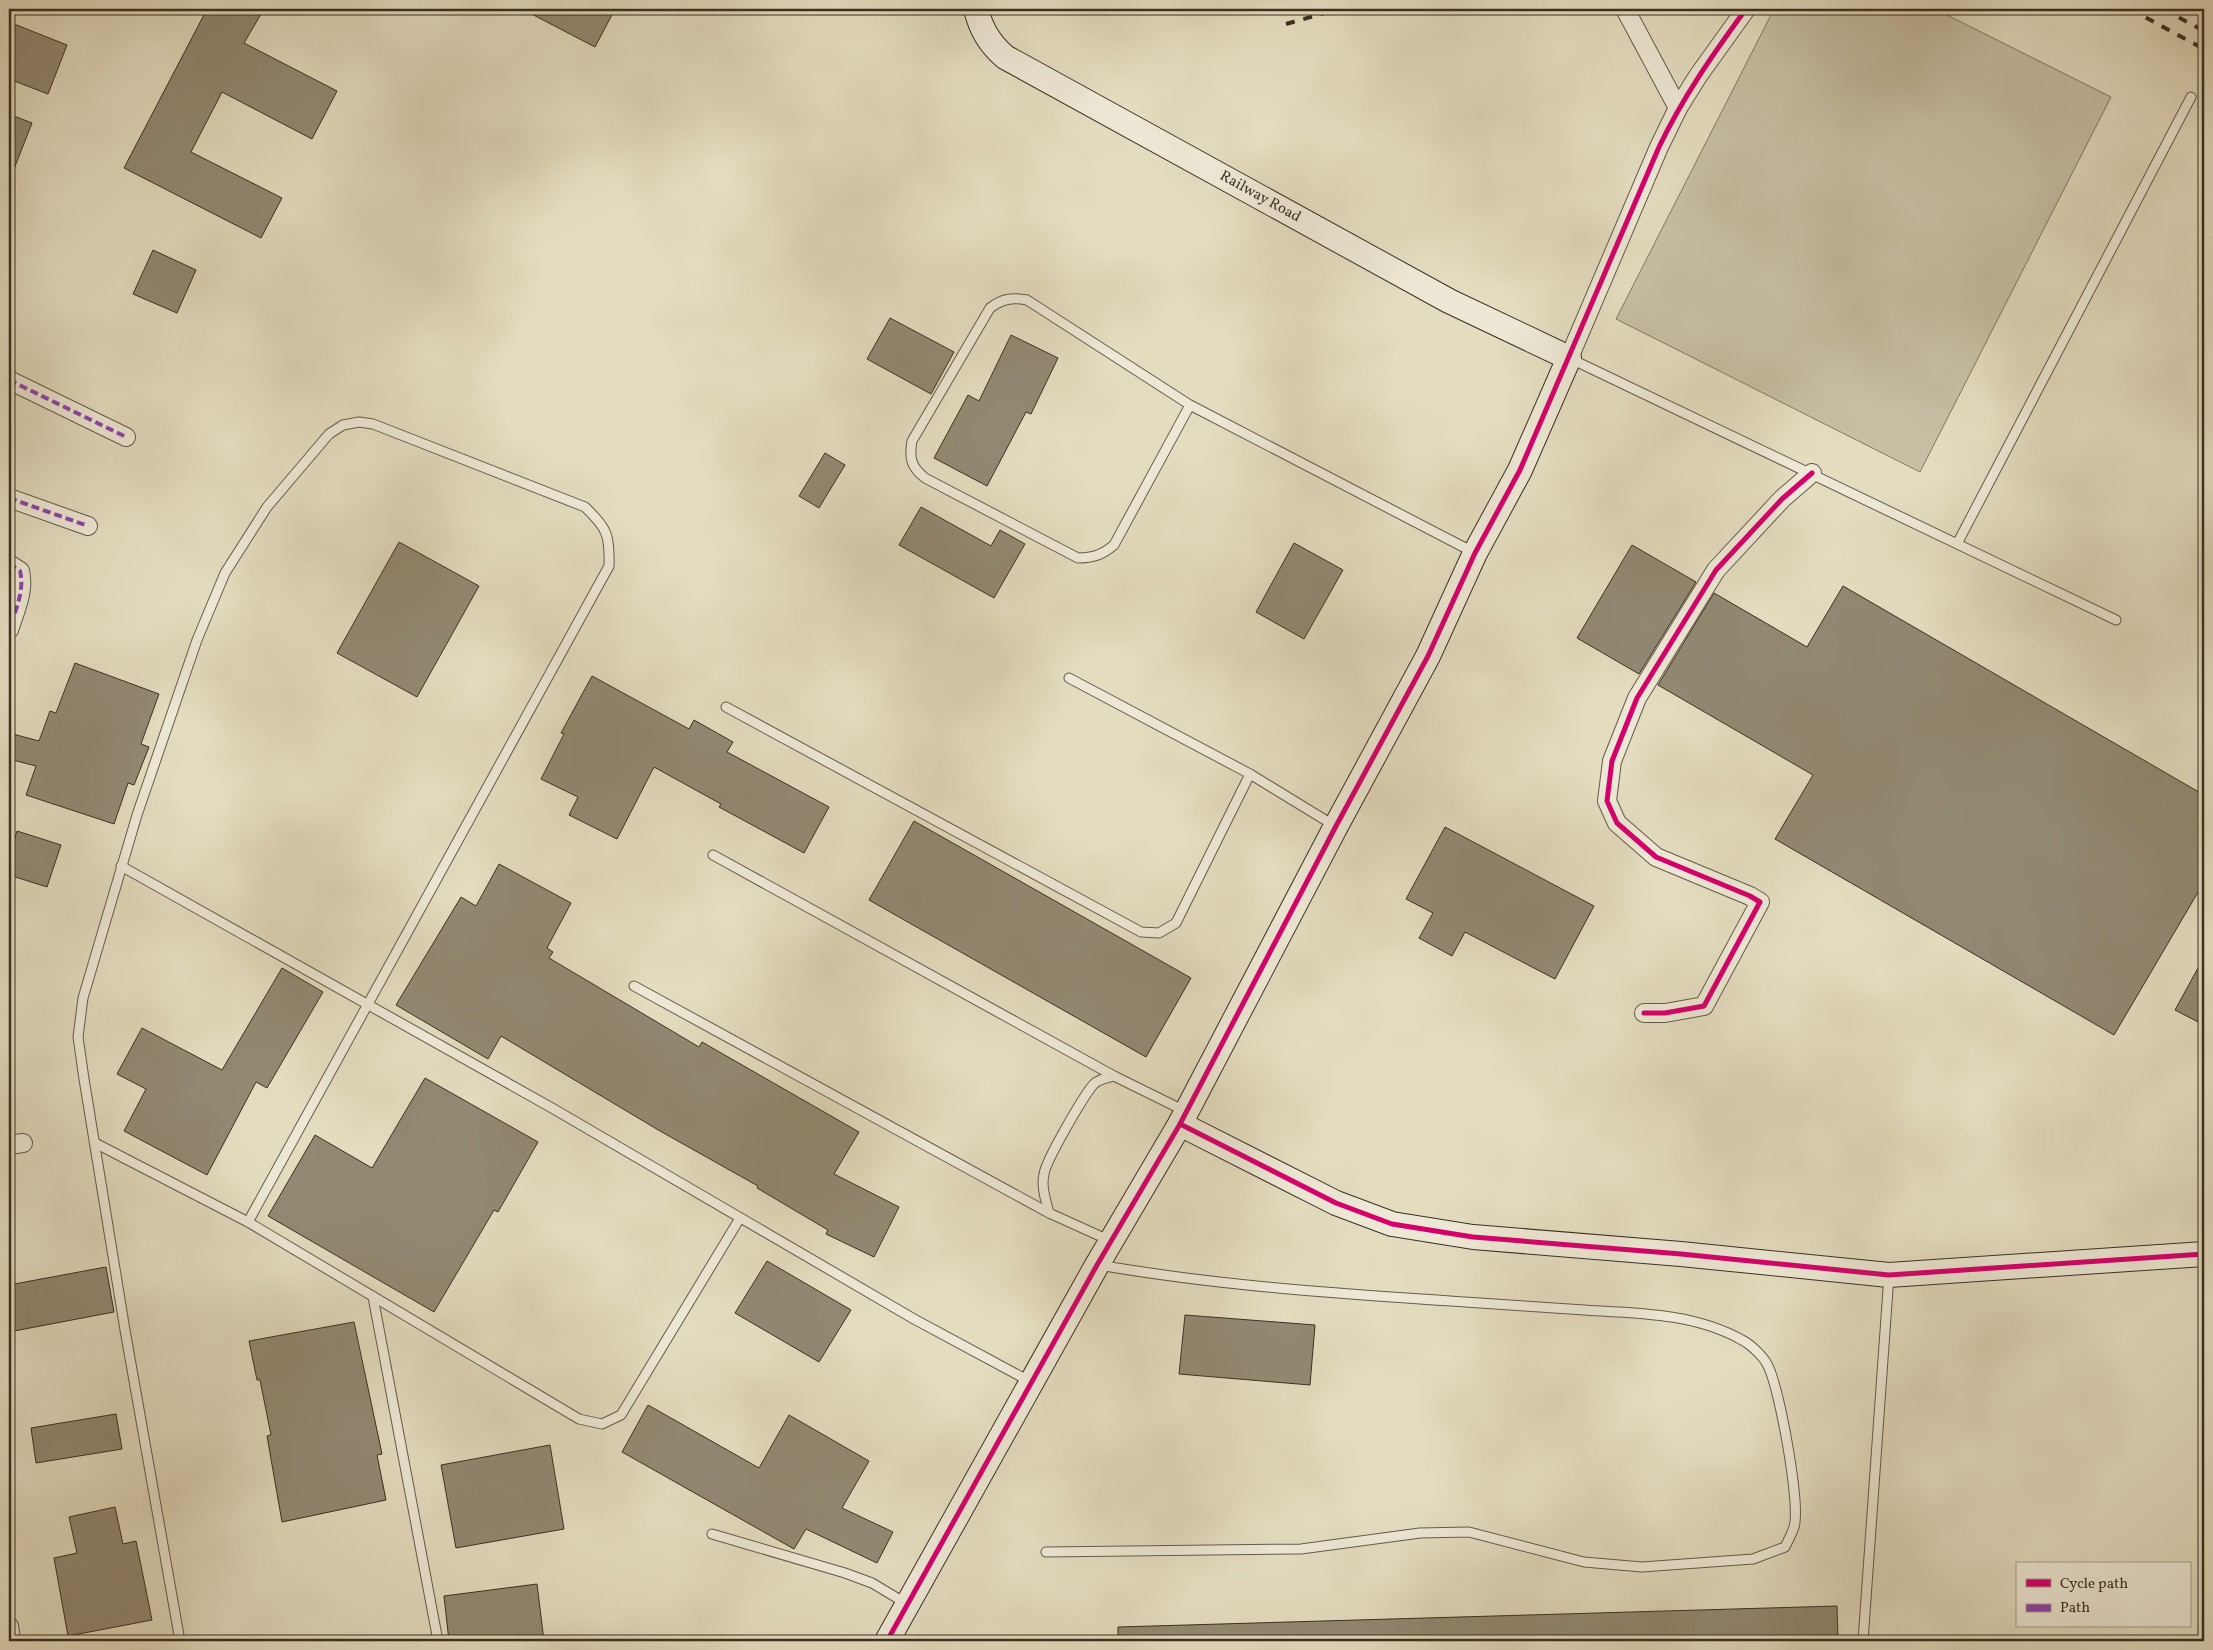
<svg xmlns="http://www.w3.org/2000/svg" width="2213" height="1650" font-family="Vollkorn,serif">
	<style>
		.green { fill: #c6bfa4; stroke: #807862 }
		.building { fill: #928973; stroke: #3b3021 }
		.lines { fill: none; stroke-linecap: round; stroke-linejoin: round }
		.lane-casing { stroke: #655b48; stroke-width: 11 }
		.street-casing { stroke: #655b48; stroke-width: 20 }
		.secondary-casing { stroke: #3b3021; stroke-width: 26 }
		.lane { stroke: #ede8d5; stroke-width: 9 }
		.street { stroke: #ede8d5; stroke-width: 18 }
		.secondary { stroke: #ede8d5; stroke-width: 24 }
		.rail { stroke: #3b3021; stroke-width: 4; stroke-dasharray: 9 9; stroke-linecap: butt }
		.quiet { stroke: #8e44ad; stroke-width: 4; stroke-dasharray: 8 4; stroke-linecap: butt }
		.cycleway-casing { stroke: #ede8d5; stroke-width: 8 }
		.cycleway { stroke: #d6006c; stroke-width: 5 }
		.labels { text-anchor: middle; dominant-baseline: central; stroke-width: 4; stroke-linejoin: round; paint-order: stroke }
		.street-label { font-size: 15px; fill: #3b3021; stroke: #ede8d5 }
	</style>
	<rect width="100%" height="100%" fill="#e3dcbf"/>
	<filter id="stains"><feTurbulence type="fractalNoise" baseFrequency=".004" numOctaves="4"/><feColorMatrix values="0 0 0 0 .2 0 0 0 0 .09 0 0 0 0 .02 0 0 0 .5 -.17"/></filter>
	<radialGradient id="worn" r=".72"><stop offset=".6" stop-color="#630" stop-opacity="0"/><stop offset="1" stop-color="#630" stop-opacity=".3"/></radialGradient>
	<path class="green" d="M1774 9H1935L2111 97 1920 472 1616 319Z"/>
	<g class="building">
		<path d="M207 9H264L244 43 337 91 312 139 222 92 191 152 282 198 261 238 124 168Z"/>
		<path d="M522 9H615L595 47Z"/>
		<path d="M14 24 67 45 48 94 9 79V38Z"/>
		<path d="M9 114 32 123 10 179H9Z"/>
		<path d="M153 250 196 270 177 313 133 294Z"/>
		<path d="M890 318 954 352 931 394 867 359Z"/>
		<path d="M1011 335 1058 358 1031 414 1026 412 987 486 934 458 968 395 979 401Z"/>
		<path d="M825 453 845 465 819 508 799 496Z"/>
		<path d="M921 507 991 546 1000 530 1025 544 994 598 899 545Z"/>
		<path d="M399 542 479 586 417 697 337 653Z"/>
		<path d="M1294 543 1343 570 1304 639 1256 612Z"/>
		<path d="M1632 545 1696 582 1639 674 1577 638Z"/>
		<path d="M1843 586 2204 795V882L2114 1035 1775 839 1813 775 1658 685 1714 593 1807 647Z"/>
		<path d="M75 663 159 694 141 744 149 747 134 785 128 783 114 824 26 795 36 766 9 759V733L39 741 50 711 56 713Z"/>
		<path d="M592 676 689 729 694 720 733 742 727 752 829 807 804 853 719 807 721 804 654 767 617 839 569 815 578 797 541 779 564 734 561 733Z"/>
		<path d="M914 821 1191 978 1146 1057 869 900Z"/>
		<path d="M1445 827 1594 906 1555 979 1465 932 1452 956 1419 938 1433 913 1406 899Z"/>
		<path d="M17 831 61 845 47 887 9 875V858Z"/>
		<path d="M499 864 571 903 547 948 553 952 549 958 699 1047 702 1042 859 1132 834 1174 899 1207 874 1257 826 1234 828 1230 757 1188 758 1186 660 1131 501 1036 488 1059 396 1005 461 897 476 906Z"/>
		<path d="M2204 957V1025L2175 1010Z"/>
		<path d="M282 968 323 992 267 1088 256 1082 207 1175 124 1131 146 1089 117 1074 142 1028 222 1070Z"/>
		<path d="M425 1078 538 1142 498 1212 494 1210 434 1312 268 1216 315 1135 372 1168Z"/>
		<path d="M767 1261 851 1310 819 1362 735 1313Z"/>
		<path d="M106 1267 114 1312 14 1331 9 1304V1285Z"/>
		<path d="M1185 1315 1315 1325 1310 1385 1179 1374Z"/>
		<path d="M354 1322 382 1454 377 1455 386 1500 282 1522 267 1436 271 1435 260 1380H257L249 1341Z"/>
		<path d="M648 1405 759 1468 789 1415 869 1461 842 1508 893 1532 877 1563 806 1529 794 1549 622 1452Z"/>
		<path d="M116 1414 122 1449 36 1463 31 1428Z"/>
		<path d="M550 1445 564 1529 456 1548 441 1465Z"/>
		<path d="M115 1507 123 1544 136 1541 152 1620 68 1636 54 1558 77 1553 69 1517Z"/>
		<path d="M537 1584 544 1641H449L444 1596Z"/>
		<path d="M1837 1606 1838 1641H1118V1627Z"/>
	</g>
	<g class="lines">
		<g class="lane-casing">
			<g id="lane">
				<path d="M1569 358 2116 620"/>
				<path d="M1190 405 1114 545C1102 555 1093 558 1078 558L925 478C911 467 909 458 912 441L990 308C1002 299 1012 297 1027 300L1190 405 1475 553"/>
				<path d="M1958 542 2191 97"/>
				<path d="M1069 678 1250 774 1335 826"/>
				<path d="M726 707 1141 932 1159 933 1176 923 1250 774"/>
				<path d="M713 855 1114 1076"/>
				<path d="M121 866 552 1108 914 1319 1031 1382"/>
				<path d="M634 986 1049 1213"/>
				<path d="M95 1143 248 1222 579 1419 602 1424 621 1415 740 1218"/>
				<path d="M1111 1241 1049 1213C1046 1201 1041 1187 1044 1174 1046 1160 1083 1097 1093 1085 1098 1079 1107 1078 1114 1076L1185 1111"/>
				<path d="M373 1297 438 1641"/>
				<path d="M712 1534 845 1573 872 1583 907 1604"/>
				<path d="M1046 1552 1301 1549 1420 1533 1469 1532 1584 1562 1642 1567 1753 1559 1785 1547C1788 1540 1792 1534 1794 1527 1801 1506 1779 1384 1767 1364 1763 1356 1750 1344 1742 1340 1695 1313 1636 1313 1584 1310 1544 1307 1505 1305 1465 1302 1343 1294 1220 1286 1099 1265"/>
				<path d="M180 1641 125 1330 84 1079 78 1037 83 998 137 815 197 640 225 573 267 507 329 434 343 425 359 422 373 424 585 507C607 528 610 535 609 566L248 1222"/>
				<path d="M1863 1641 1889 1275"/>
			</g>
		</g>
		<g class="street-casing">
			<g id="street">
				<path d="M1625 9 1678 108"/>
				<path d="M1569 358 1659 147 1678 108 1698 76 1746 9"/>
				<path d="M9 380 126 437"/>
				<path d="M9 498 88 526"/>
				<path d="M9 564 20 571C25 591 15 611 9 630"/>
				<path d="M1644 1013H1665L1704 1006 1760 902 1750 896 1656 857 1617 823 1607 801 1612 761 1637 698 1716 570 1782 499 1812 473"/>
				<path d="M9 1145 23 1143"/>
				<path d="M9 1626 11 1640"/>
			</g>
		</g>
		<g class="secondary-casing">
			<g id="secondary">
				<path d="M976 9C981 29 989 43 1005 57L1449 301 1569 358 1520 470 1475 553 1428 656 1336 826 1180 1124"/>
				<path d="M887 1641 1097 1265 1180 1124 1336 1203 1392 1224 1473 1237 1681 1254 1889 1275 2204 1254"/>
			</g>
		</g>
		<use href="#lane" class="lane"/>
		<use href="#street" class="street"/>
		<use href="#secondary" class="secondary"/>
		<g class="rail">
			<path d="M2130 9 2204 49"/>
			<path d="M2163 9 2204 31"/>
			<path d="M2195 9 2204 14"/>
			<path d="M1286 24 1339 9"/>
		</g>
		<g class="quiet">
			<path d="M9 380 126 437"/>
			<path d="M9 498 88 526"/>
			<path d="M9 564 20 571C25 591 15 611 9 630"/>
		</g>
		<g class="cycleway-casing">
			<g id="cycleway">
				<path d="M1644 1013H1665L1704 1006 1760 902 1750 896 1656 857 1617 823 1607 801 1612 761 1637 698 1716 570 1782 499 1812 473"/>
				<path d="M1180 1124 1336 826 1428 656 1475 553 1520 470 1659 147C1683 97 1713 54 1746 9"/>
				<path d="M887 1641 1097 1265 1180 1124 1336 1203 1392 1224 1473 1237 1681 1254 1889 1275 2204 1254"/>
			</g>
		</g>
		<use href="#cycleway" class="cycleway"/>
	</g>
	<g class="labels">
		<g class="street-label">
			<text transform="translate(1260 197) rotate(29)">Railway Road</text>
		</g>
	</g>
	<rect width="2213" height="1650" fill="none" stroke="#e3dcbf" stroke-width="30"/>
	<rect x="10" y="10" width="2193" height="1630" fill="none" stroke="#3b3021" stroke-width="2.5"/>
	<rect x="15" y="15" width="2183" height="1620" fill="none" stroke="#3b3021"/>
	<rect x="2016" y="1562" width="175" height="65" fill="#ede8d5" stroke="#a69e8d"/>
	<rect x="2026" y="1579" width="25" height="8" fill="#d6006c" stroke="#a69e8d"/>
	<text x="2060" y="1588" font-size="15" fill="#3b3021">Cycle path</text>
	<rect x="2026" y="1604" width="25" height="8" fill="#8e44ad" stroke="#a69e8d"/>
	<text x="2060" y="1612" font-size="15" fill="#3b3021">Path</text>
	<rect width="100%" height="100%" filter="url(#stains)"/>
	<rect width="100%" height="100%" fill="url(#worn)"/>
</svg>
